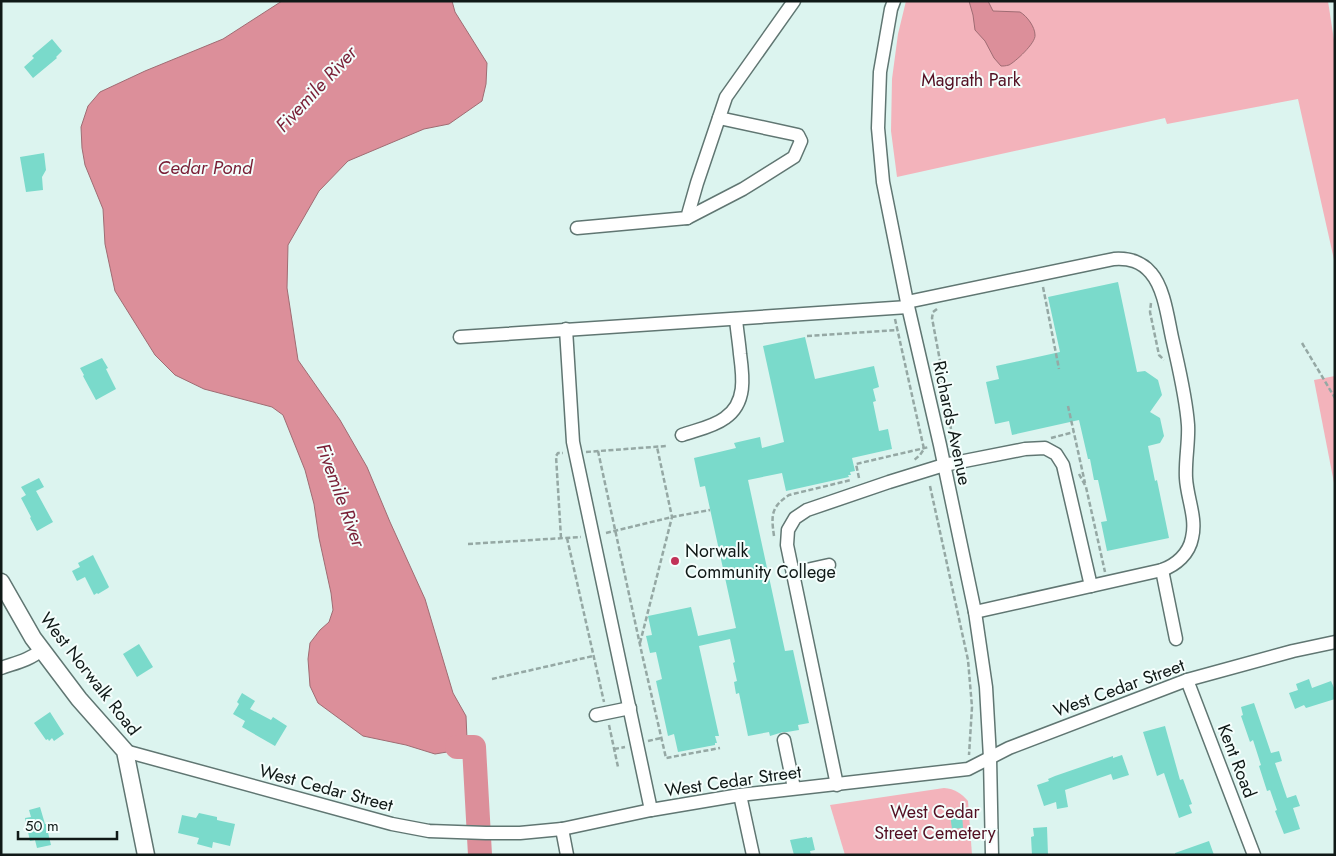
<svg xmlns="http://www.w3.org/2000/svg" width="1336" height="856" font-family="Jost,sans-serif">
	<style>
		.green { fill: #f3b3bb }
		.water { fill: #dc8f9a; stroke: #9f6c73 }
		.lines { fill: none; stroke-linecap: round; stroke-linejoin: round }
		.river { stroke: #dc8f9a; stroke-width: 24 }
		.building { fill: #7adacb }
		.minor-casing { stroke: #607672; stroke-width: 15 }
		.major-casing { stroke: #607672; stroke-width: 19 }
		.path { stroke: #95a8a4; stroke-width: 2.5; stroke-dasharray: 5 2.5; stroke-linecap: butt }
		.minor { stroke: #fff; stroke-width: 12 }
		.major { stroke: #fff; stroke-width: 16 }
		.poi-dot { fill: #c13258; stroke: #f4fefc; stroke-width: 2 }
		.labels { text-anchor: middle; dominant-baseline: central; stroke-width: 4; stroke-linejoin: round; paint-order: stroke }
		.park-label { font-size: 18px; fill: #530f22; stroke: #f4fefc }
		.street-label { font-size: 18px; fill: #101917; stroke: #f4fefc }
		.poi-label { font-size: 18px; fill: #101917; stroke: #f4fefc; text-anchor: start }
		.water-label { font-size: 19px; font-style: italic; fill: #791f36; stroke: #f4fefc }
	</style>
	<rect width="100%" height="100%" fill="#dcf4ef"/>
	<g class="green">
		<path d="M906 1H1328L1335 47V264L1298 99 1167 124 1165 118 897 177 891 131 892 79 898 34Z"/>
		<path d="M1335 376V488L1314 380Z"/>
		<path d="M944 788C955 789 961 793 968 801L972 855H845L830 805Z"/>
	</g>
	<g class="water">
		<path d="M282 1H452L455 12 487 63 486 84 482 101 449 124 424 129 348 161 319 191 288 245 287 288 298 360 340 420 367 467 390 522 425 599 453 693 466 716 467 739 457 747 447 752 435 754 406 745 363 736 318 703 310 686 308 659 310 643 320 630 329 622 333 610 331 593 319 538 314 504 305 470 283 415 272 407 204 389 175 375 155 355 115 291 105 244 103 209 85 165 82 148 81 127 88 106 100 92 145 71 223 39Z"/>
		<path d="M969 1H988L993 11 1020 12C1027 16 1035 27 1035 35 1036 43 1015 62 1009 65 1005 66 1004 66 1001 66L994 58 985 41 975 30 973 15Z"/>
	</g>
	<g class="lines">
		<path class="river" d="M457 747H474L480 855"/>
	</g>
	<g class="building">
		<path d="M52 39 62 51 56 57 57 58 33 78 24 67 34 58 32 56Z"/>
		<path d="M44 153 46 170 42 177 43 190 26 192 20 157Z"/>
		<path d="M1118 282 1137 372 1145 371 1158 380 1162 395 1150 412 1160 418 1164 436 1160 443 1148 446 1155 481 1157 480 1169 538 1107 551 1101 522 1107 521 1098 480H1094L1090 459H1088L1079 420 1012 435 1009 421 995 424 986 382 999 379 996 366 1060 352 1048 297Z"/>
		<path d="M805 337 815 379 874 366 879 387 873 389 876 401 873 402 879 431 888 429 892 449 852 458 855 471 850 472 851 475H848L849 477 786 491 782 473 748 480 785 651 793 650 809 723 798 725 799 730 787 732H783L770 736 769 732 748 736 739 693 736 694 734 682 737 681 733 663 735 662 730 639 699 646 719 736H715L717 743H715V745L678 752 674 734 668 736 656 681 662 679 656 652 650 653 646 636 652 635 648 616 691 607 698 636 736 628 705 486 700 487 694 458 736 448 734 443 760 437 762 448 784 442 763 346Z"/>
		<path d="M102 358 108 368 106 369 116 389 96 400 83 376 84 375 80 368Z"/>
		<path d="M39 478 44 487 36 491 53 522 37 531 30 518 31 517 21 498 26 495 21 487Z"/>
		<path d="M93 555 109 587 108 588 98 594 97 593 94 595 85 577 77 581 72 571 80 567 78 563Z"/>
		<path d="M139 644 153 667 137 677 123 654Z"/>
		<path d="M1309 679 1312 688 1331 681 1335 690V699L1306 708 1304 705 1295 709 1289 693 1298 690 1296 684Z"/>
		<path d="M242 693 255 701 250 709 271 720 273 717 287 726 275 746 242 727 245 721 233 714 239 704 237 702Z"/>
		<path d="M1254 703 1271 753 1279 751 1282 761 1275 763 1287 798 1296 795 1300 806 1293 808 1300 829 1284 834 1275 811 1277 810 1270 790 1267 791 1259 766 1261 765 1253 740 1250 742 1241 716 1243 715 1241 707Z"/>
		<path d="M50 712 64 734 54 741 52 738 49 741 48 739 46 740 34 723Z"/>
		<path d="M1165 726 1180 780 1183 779 1192 804 1189 805 1192 813 1179 818 1164 773 1157 776 1143 732Z"/>
		<path d="M1122 755 1129 775 1113 780 1111 774 1065 790 1068 807 1057 809 1056 802 1044 806 1037 785 1049 781 1048 779 1055 776 1113 756V758Z"/>
		<path d="M40 807 45 824H46L51 845 37 848 35 840 30 841 25 818 31 817 29 810Z"/>
		<path d="M199 813 217 817V820L235 824 230 846 213 842 212 848 197 844 199 838 178 833 182 815 196 818Z"/>
		<path d="M962 813 963 828 952 829 950 814Z"/>
		<path d="M1047 827 1048 855H1032L1031 837 1034 836 1033 828Z"/>
		<path d="M807 837V838L812 837 815 850 810 851 811 855H794L790 840Z"/>
		<path d="M1209 841 1214 855H1175V853Z"/>
	</g>
	<g class="lines">
		<g class="minor-casing">
			<g id="minor">
				<path d="M894 1 891 9 880 72 878 128 883 182 907 302 940 445 975 612 986 687 990 758 992 855"/>
				<path d="M687 218 743 189 794 157 801 141 798 135 719 118"/>
				<path d="M577 228 687 218 697 183 726 97 794 1"/>
				<path d="M907 302 1114 259C1129 258 1141 261 1151 273 1165 289 1168 321 1173 342 1179 369 1186 397 1188 425 1189 442 1185 460 1186 478 1187 498 1197 518 1192 538 1189 554 1176 565 1162 570L975 612"/>
				<path d="M566 329 573 442 651 810"/>
				<path d="M460 337 908 307"/>
				<path d="M682 435C696 430 713 427 725 418 747 403 743 376 740 354 739 342 737 331 736 319"/>
				<path d="M1162 570 1176 639"/>
				<path d="M793 573 829 565"/>
				<path d="M1 668C15 663 30 660 41 650"/>
				<path d="M1187 680 1254 855"/>
				<path d="M596 715 630 708"/>
				<path d="M784 740 794 788"/>
				<path d="M125 751 392 824 429 831 486 833H520L562 829 651 810 740 795 968 769 1009 748 1187 680 1293 651 1335 642"/>
				<path d="M837 785 787 545 788 530 795 518 807 510 889 482 944 465 1025 449 1045 448 1056 454 1063 465 1091 586"/>
				<path d="M740 795 753 855"/>
				<path d="M562 829 567 855"/>
			</g>
		</g>
		<g class="major-casing">
			<path id="major" d="M1 582 33 638 79 699 125 751 146 855"/>
		</g>
		<g class="path">
			<path d="M1043 287 1059 369"/>
			<path d="M1151 303 1150 312 1159 355 1164 360"/>
			<path d="M937 309 933 312 932 318 940 361 939 371 951 429"/>
			<path d="M895 319 924 449 920 455 913 461"/>
			<path d="M807 336 898 330"/>
			<path d="M1302 343 1335 398"/>
			<path d="M1068 406 1085 483"/>
			<path d="M1051 438 1074 432"/>
			<path d="M598 451 642 654 666 758 720 748"/>
			<path d="M586 452 666 446"/>
			<path d="M1079 474 1086 487 1105 572"/>
			<path d="M859 478 856 464 929 447"/>
			<path d="M930 486 968 660 972 707 969 755"/>
			<path d="M606 533 672 517 710 510"/>
			<path d="M774 536C771 515 771 507 789 495L851 480"/>
			<path d="M561 538 556 456 558 453H563"/>
			<path d="M567 538 604 702"/>
			<path d="M468 544 581 537"/>
			<path d="M640 643 672 517 657 447"/>
			<path d="M492 679 593 656"/>
			<path d="M609 725 618 767"/>
			<path d="M648 741 661 738"/>
			<path d="M614 749 625 747"/>
		</g>
		<use href="#minor" class="minor"/>
		<use href="#major" class="major"/>
	</g>
	<circle class="poi-dot" cx="675" cy="561" r="5"/>
	<g class="labels">
		<g class="park-label">
			<text x="971" y="80">Magrath Park</text>
			<text x="935" y="812">West Cedar<tspan x="935" dy="21">Street Cemetery</tspan></text>
		</g>
		<g class="street-label">
			<text transform="translate(952 423) rotate(78)">Richards Avenue</text>
			<text transform="translate(90 674) rotate(52)">West Norwalk Road</text>
			<text transform="translate(1119 688) rotate(-20)">West Cedar Street</text>
			<text transform="translate(1237 761) rotate(69)">Kent Road</text>
			<text transform="translate(733 781) rotate(-8)">West Cedar Street</text>
			<text transform="translate(326 788) rotate(15)">West Cedar Street</text>
		</g>
		<g class="poi-label">
			<text x="685" y="551">Norwalk<tspan x="685" dy="21">Community College</tspan></text>
		</g>
		<g class="water-label">
			<text transform="translate(316 89) rotate(-47)">Fivemile River</text>
			<text x="205" y="167">Cedar Pond</text>
			<text transform="translate(341 495) rotate(70)">Fivemile River</text>
		</g>
	</g>
	<rect width="1336" height="856" fill="none" stroke="#101917" stroke-width="5"/>
	<path d="M18 831v8h99v-8" fill="none" stroke="#101917" stroke-width="2.5"/>
	<text x="25" y="831" font-size="15" fill="#101917" stroke="#f4fefc" stroke-width="4" paint-order="stroke">50 m</text>
</svg>
